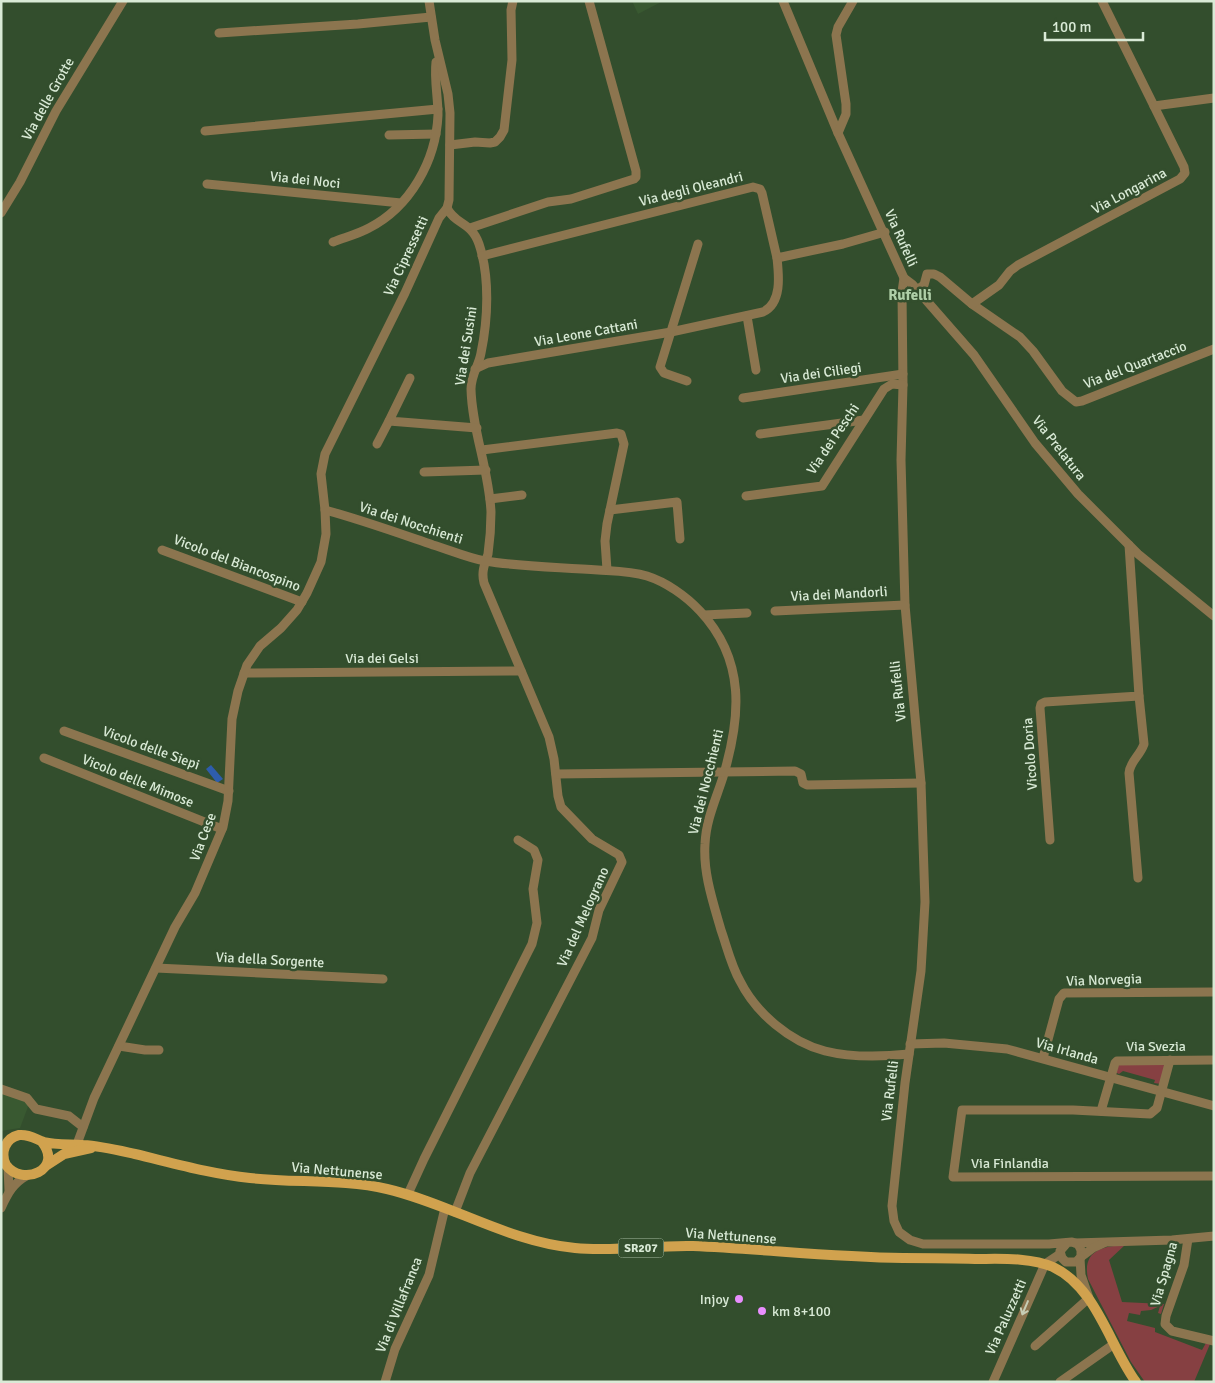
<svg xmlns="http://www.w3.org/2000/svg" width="1215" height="1383" font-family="Signika,sans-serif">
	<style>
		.built { fill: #395931 }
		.green { fill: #864042 }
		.water { fill: #2e5dac }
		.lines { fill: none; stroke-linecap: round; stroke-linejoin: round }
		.minor { stroke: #8c754f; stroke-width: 9 }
		.major { stroke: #d1a24e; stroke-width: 10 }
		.oneway { stroke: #c6cdb4 }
		.poi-dot { fill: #e98efe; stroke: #334e2d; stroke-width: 2 }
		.labels { text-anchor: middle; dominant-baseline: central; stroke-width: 5; stroke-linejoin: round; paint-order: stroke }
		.shield { fill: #334e2d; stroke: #a7bba3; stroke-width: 1 }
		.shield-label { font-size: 12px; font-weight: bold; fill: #d9ead6 }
		.street-label { font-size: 14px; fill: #d9ead6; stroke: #334e2d }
		.poi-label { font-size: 14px; fill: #d9ead6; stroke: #334e2d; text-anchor: end }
		.neighbourhood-label { font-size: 15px; font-weight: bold; fill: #afcfa8; stroke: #334e2d }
	</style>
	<rect width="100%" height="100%" fill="#334e2d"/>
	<g class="built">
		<path d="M632 1H663L638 14Z"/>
		<path d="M1 1084 32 1096 20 1128 1 1131Z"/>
	</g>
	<g class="green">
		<path d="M1120 1063 1163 1064 1165 1067 1161 1084 1154 1083 1155 1080 1123 1071 1119 1074 1115 1072Z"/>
		<path d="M1125 1245 1109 1260 1122 1302 1164 1304 1161 1314 1158 1313 1160 1306 1151 1310 1141 1311 1140 1315 1129 1313 1127 1321 1155 1328V1332L1202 1350 1206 1343 1210 1344 1194 1382H1145L1131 1362 1088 1279C1082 1251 1102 1246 1125 1245Z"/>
	</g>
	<path class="water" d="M211 765 223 779 217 783 206 769Z"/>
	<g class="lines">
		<g class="minor">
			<path d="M783 1 838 133 904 278 902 292 903 385 901 460 905 605 921 783 925 902 921 971 905 1083 892 1206 894 1221 899 1232 910 1240 923 1244H1049L1072 1242 1078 1244 1081 1250V1257L1076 1262H1066L1062 1258 1060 1251 1067 1243"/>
			<path d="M1102 1 1154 106"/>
			<path d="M219 33 358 24 431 17"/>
			<path d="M205 131 438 109"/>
			<path d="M838 133 846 114V104L836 35 838 27 853 1"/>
			<path d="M389 135 436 134"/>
			<path d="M450 145 475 142 490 143 495 142 500 137 504 130 512 60 511 10 513 1"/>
			<path d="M207 184 401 203"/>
			<path d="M447 208C455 225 471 221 479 244 490 277 488 319 481 353 479 365 471 375 471 389 472 430 489 470 491 512 491 526 490 540 488 554 485 564 481 571 484 583L549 737 554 759 558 796 561 807 592 839 619 855 622 862 599 910 592 938 470 1173 455 1212"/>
			<path d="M1 213 20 182 56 111 123 1"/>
			<path d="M470 228 548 202 571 199 634 179 636 177V171L589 1"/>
			<path d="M333 242C346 237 358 234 369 228 410 207 436 161 438 115 438 97 434 79 436 62"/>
			<path d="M482 256 753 187 760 189 762 193 777 258 843 244 885 232"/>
			<path d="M904 278 912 284 974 355 1035 443 1078 494 1138 554 1214 616"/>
			<path d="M917 290 924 285 927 274H934L940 277 972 304 1020 337 1033 351 1062 391 1076 402 1082 401 1214 349"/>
			<path d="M972 304 999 285 1010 271 1018 265 1180 179 1185 173 1184 167 1154 106 1214 98"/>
			<path d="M747 316 756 370"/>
			<path d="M475 369 488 363 671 332 763 312C782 303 779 276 777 258"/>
			<path d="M410 378 389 421 477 428"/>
			<path d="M687 381 664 373 660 367 698 244"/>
			<path d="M743 398 903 374"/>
			<path d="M760 434 864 420"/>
			<path d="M377 444 389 421"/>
			<path d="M482 450 617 433 621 434 624 444 607 524 605 541 607 570"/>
			<path d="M424 472 486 470"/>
			<path d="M746 496 822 486 884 389 892 384 903 385"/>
			<path d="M490 499 522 495"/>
			<path d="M325 510C362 520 398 533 433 545 450 550 468 558 485 561 522 567 561 567 598 570 614 571 631 571 647 576 666 582 686 596 700 611 746 660 741 717 723 777 716 799 706 820 705 844 703 873 713 902 721 930 727 947 731 965 740 981 756 1013 790 1042 825 1051 853 1058 881 1057 909 1054"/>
			<path d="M610 510 677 502 680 539"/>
			<path d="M162 550 302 602"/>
			<path d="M775 611 905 605"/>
			<path d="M704 615 747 613"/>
			<path d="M244 673 521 671"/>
			<path d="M64 731 229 791"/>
			<path d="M44 758 222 829"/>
			<path d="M556 774 795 771 801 774 803 783 807 785 921 783"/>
			<path d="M1050 840 1040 708 1041 704 1045 702 1139 696 1129 545"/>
			<path d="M1138 878 1129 773C1130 761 1140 756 1144 744L1139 696"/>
			<path d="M156 968 383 979"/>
			<path d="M910 1044 944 1043 1007 1049 1214 1106"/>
			<path d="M119 1046 145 1050H159"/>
			<path d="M1043 1058 1059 999 1064 993 1214 992"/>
			<path d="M1170 1060 1157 1108 1150 1114 1073 1110H962L953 1177 1214 1176"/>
			<path d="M1 1089 27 1098 36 1109 69 1116 83 1127"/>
			<path d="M1101 1111 1115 1063 1117 1061 1214 1060"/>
			<path d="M77 1144 94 1098 175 927 195 893 223 827 228 801 232 719 238 691 247 665 260 646 281 628 297 610 307 593 321 562 326 534 325 510 321 474 325 454 405 293 439 218 447 208 449 200 450 113 448 94 435 40 429 1"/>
			<path d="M8 1167 9 1191"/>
			<path d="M408 1194 424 1159 532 944 537 923 533 889 538 860 534 850 518 840"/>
			<path d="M1 1208C8 1193 13 1183 28 1175"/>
			<path d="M1188 1239 1184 1265 1166 1316 1165 1324 1172 1331 1214 1341"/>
			<path d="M1075 1243 1172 1240 1214 1236"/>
			<path d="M1081 1257 1093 1248 1104 1243"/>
			<path d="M1035 1346 1089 1298 1081 1275 1080 1258"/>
			<path d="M385 1382 395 1349 429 1275 445 1208"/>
			<path d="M993 1382 1045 1264 1060 1254"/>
			<path d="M1060 1382 1114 1344"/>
		</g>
		<g class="major">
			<path d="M42 1142C64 1170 22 1187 6 1165 0 1153 5 1138 19 1135 30 1134 35 1139 44 1142 55 1145 71 1144 83 1145 101 1146 117 1150 135 1154 173 1163 211 1174 250 1178 296 1183 343 1179 387 1189 451 1204 509 1242 575 1248 614 1252 654 1245 693 1246 763 1249 832 1257 903 1258 927 1258 951 1258 975 1259 1000 1259 1030 1257 1053 1267 1097 1288 1109 1345 1136 1382"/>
			<path d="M47 1165 64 1154 91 1148"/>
		</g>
	</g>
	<defs><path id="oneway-shaft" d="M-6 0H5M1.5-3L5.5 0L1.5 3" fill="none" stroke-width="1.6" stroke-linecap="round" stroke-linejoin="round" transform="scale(1.25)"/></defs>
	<use class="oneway" href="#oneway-shaft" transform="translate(1025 1308) rotate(113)"/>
	<g class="poi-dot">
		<circle cx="739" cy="1299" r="5"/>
		<circle cx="762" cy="1311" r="5"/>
	</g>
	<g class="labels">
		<rect class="shield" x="618.5" y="1238.5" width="45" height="19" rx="4"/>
		<g class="shield-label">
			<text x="641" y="1248">SR207</text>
		</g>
		<g class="street-label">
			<text transform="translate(48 99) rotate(-61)">Via delle Grotte</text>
			<text transform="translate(305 180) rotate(6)">Via dei Noci</text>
			<text transform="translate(691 189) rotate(-14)">Via degli Oleandri</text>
			<text transform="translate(1129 191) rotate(-28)">Via Longarina</text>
			<text transform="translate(901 238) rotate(66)">Via Rufelli</text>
			<text transform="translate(406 256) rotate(-65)">Via Cipressetti</text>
			<text transform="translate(586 333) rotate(-10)">Via Leone Cattani</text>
			<text transform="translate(466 346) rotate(-81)">Via dei Susini</text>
			<text transform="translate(1135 365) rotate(-21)">Via del Quartaccio</text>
			<text transform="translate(821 373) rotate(-8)">Via dei Ciliegi</text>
			<text transform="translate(833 439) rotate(-56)">Via dei Peschi</text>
			<text transform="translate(1059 448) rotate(52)">Via Prelatura</text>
			<text transform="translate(411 523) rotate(18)">Via dei Nocchienti</text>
			<text transform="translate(237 563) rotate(21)">Vicolo del Biancospino</text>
			<text transform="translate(839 594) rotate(-3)">Via dei Mandorli</text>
			<text x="382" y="658">Via dei Gelsi</text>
			<text transform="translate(898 691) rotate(-96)">Via Rufelli</text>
			<text transform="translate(151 748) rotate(20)">Vicolo delle Siepi</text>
			<text transform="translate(1030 754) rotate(-94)">Vicolo Doria</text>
			<text transform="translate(138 781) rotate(22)">Vicolo delle Mimose</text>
			<text transform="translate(706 782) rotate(-76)">Via dei Nocchienti</text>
			<text transform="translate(203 837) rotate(-69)">Via Cese</text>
			<text transform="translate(583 917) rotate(-66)">Via del Melograno</text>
			<text transform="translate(270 960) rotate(3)">Via della Sorgente</text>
			<text transform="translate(1104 980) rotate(-2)">Via Norvegia</text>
			<text x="1156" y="1046">Via Svezia</text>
			<text transform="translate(1067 1051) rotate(16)">Via Irlanda</text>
			<text transform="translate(890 1091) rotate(-83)">Via Rufelli</text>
			<text x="1010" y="1163">Via Finlandia</text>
			<text transform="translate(337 1171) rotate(5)">Via Nettunense</text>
			<text transform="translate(731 1236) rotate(4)">Via Nettunense</text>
			<text transform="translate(1164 1274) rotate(-74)">Via Spagna</text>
			<text transform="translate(399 1305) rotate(-68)">Via di Villafranca</text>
			<text transform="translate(1006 1317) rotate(-66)">Via Paluzzetti</text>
		</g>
		<g class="poi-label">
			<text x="729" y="1299">Injoy</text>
			<text x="772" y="1311" text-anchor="start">km 8+100</text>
		</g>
		<g class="neighbourhood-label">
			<text x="910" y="295">Rufelli</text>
		</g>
	</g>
	<rect width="1215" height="1383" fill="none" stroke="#d9ead6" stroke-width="5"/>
	<path d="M1045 32v8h98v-8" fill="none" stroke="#d9ead6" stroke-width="2.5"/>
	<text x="1052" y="32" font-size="15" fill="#d9ead6" stroke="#334e2d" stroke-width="4" paint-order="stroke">100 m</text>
</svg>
